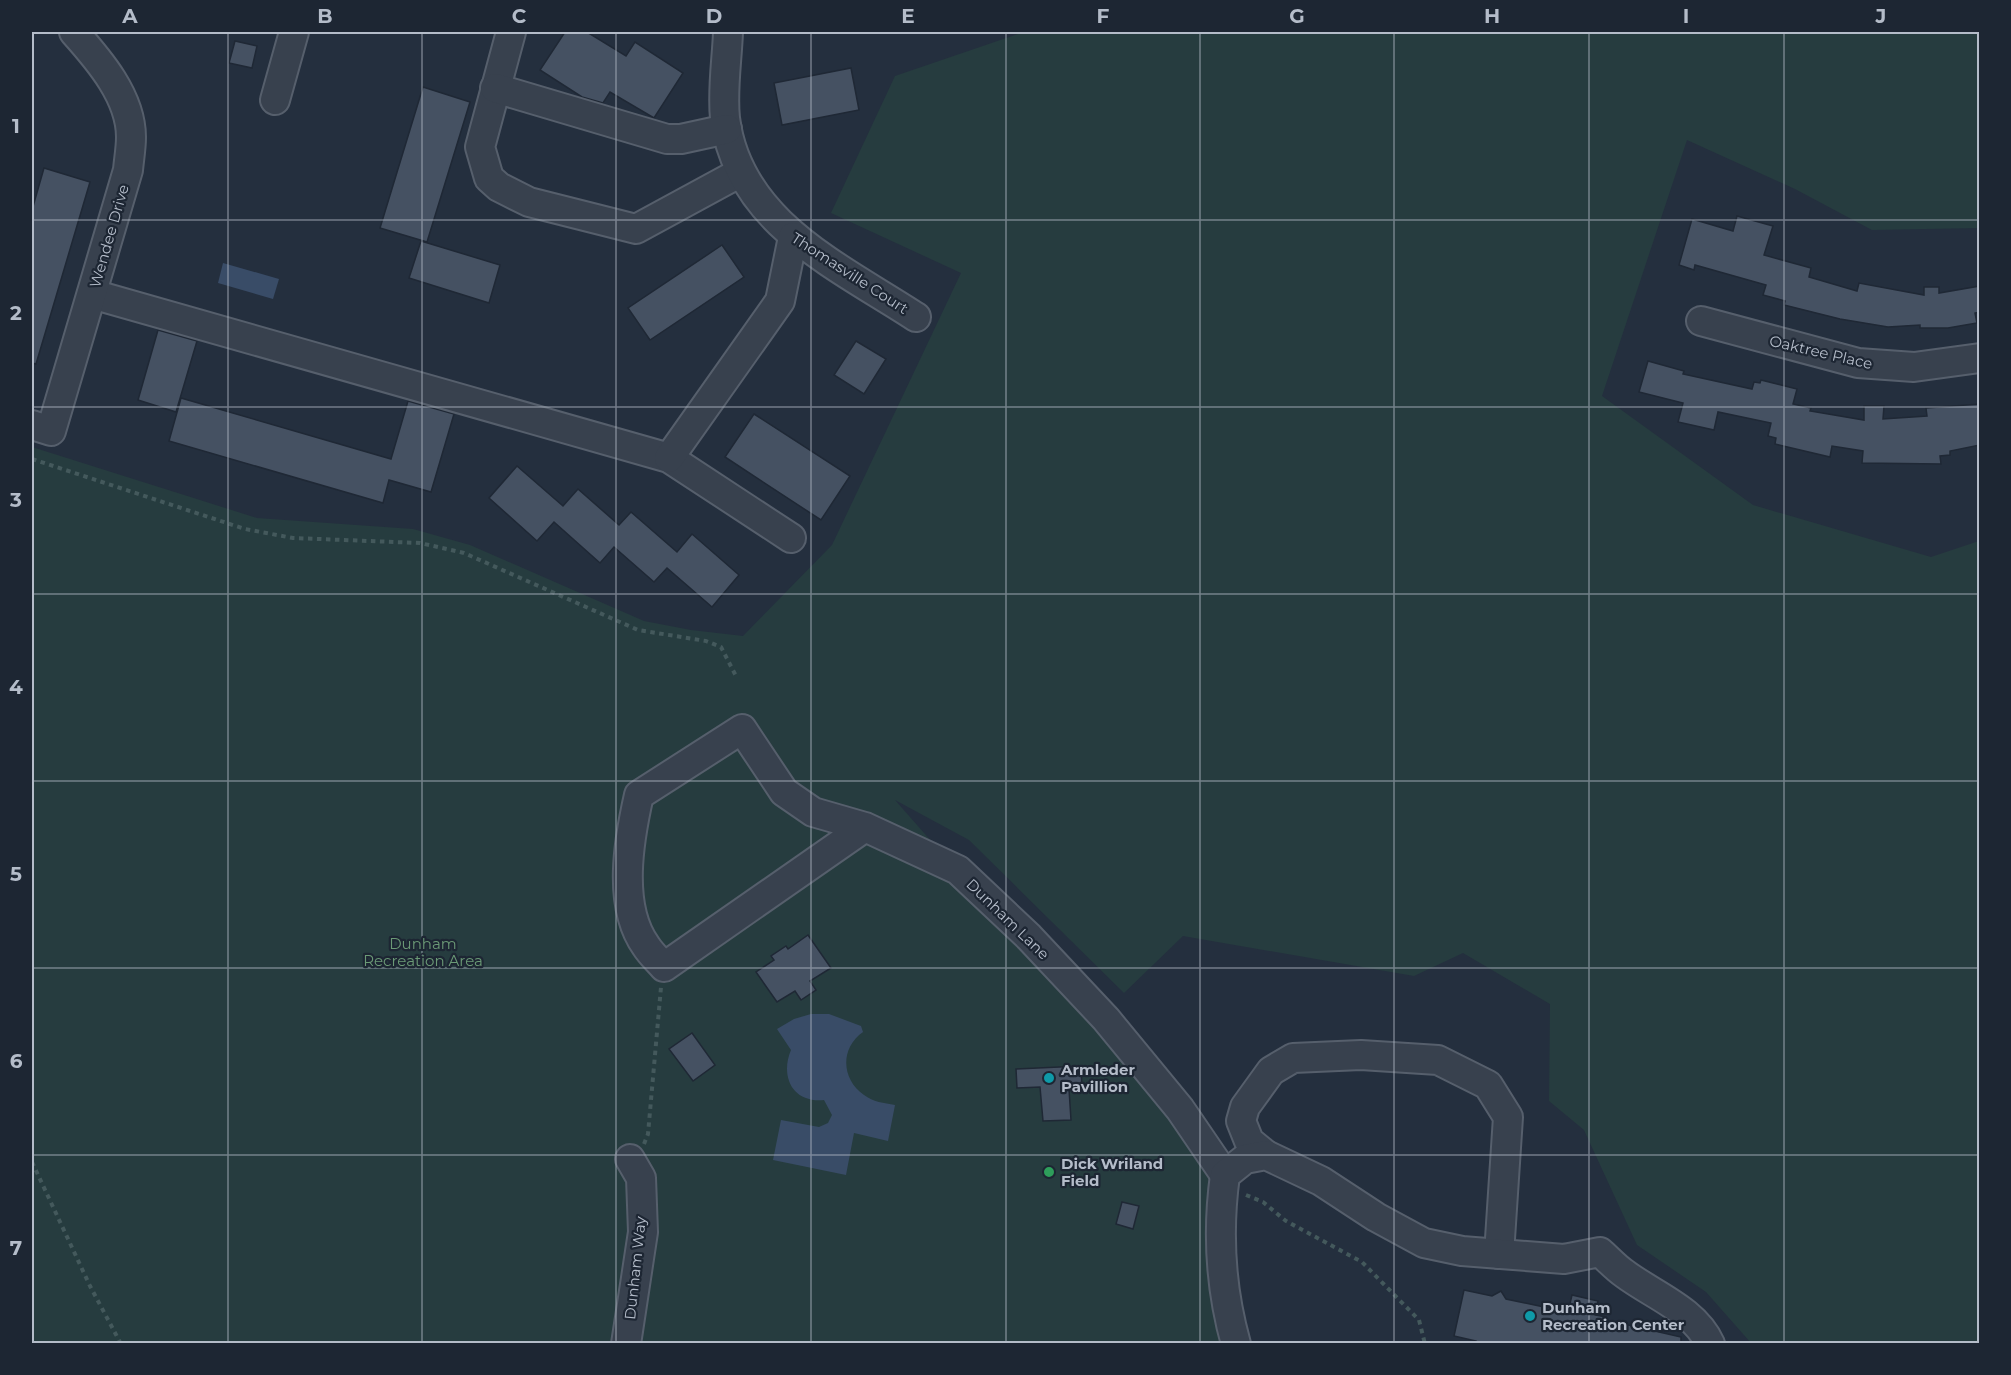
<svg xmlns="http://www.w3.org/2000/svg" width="2011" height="1375" font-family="Montserrat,sans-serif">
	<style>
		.green { fill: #263c3f }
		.water { fill: #394c67 }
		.building { fill: #455162; stroke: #1f2835; stroke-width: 1.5 }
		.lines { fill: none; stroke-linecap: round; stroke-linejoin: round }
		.minor-casing { stroke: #565f6c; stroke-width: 32 }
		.path { stroke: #44595c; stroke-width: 4; stroke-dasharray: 4.5 4.5; stroke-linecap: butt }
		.minor { stroke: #38414e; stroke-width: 28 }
		.grid { fill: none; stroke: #b4bcc9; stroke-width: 1.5; stroke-opacity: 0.55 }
		.culture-dot { fill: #0f9aa8; stroke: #1d2633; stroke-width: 2 }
		.leisure-dot { fill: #2e9e5b; stroke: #1d2633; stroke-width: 2 }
		.labels { text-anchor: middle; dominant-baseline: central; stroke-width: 4.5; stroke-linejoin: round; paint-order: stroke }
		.street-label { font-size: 15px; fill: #b4bcc9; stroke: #1d2633 }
		.park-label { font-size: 15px; fill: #6b9a76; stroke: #1d2633 }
		.poi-label { font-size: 15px; font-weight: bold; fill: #b4bcc9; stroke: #1d2633; text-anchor: start }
		.neatline { fill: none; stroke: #b4bcc9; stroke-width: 2 }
		.grid-label { font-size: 20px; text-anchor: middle; font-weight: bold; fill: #b4bcc9 }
	</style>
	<rect width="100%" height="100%" fill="#242f3e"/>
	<path class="green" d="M1024 32H1979V228L1872 230 1795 189 1687 140 1602 396 1753 505 1931 557 1979 541V1343H1751L1706 1292 1637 1245 1584 1130 1549 1101 1550 1004 1463 953 1414 976 1183 936 1124 993 969 840 895 800 1225 1175 1236 1343H32V447L257 518 413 529 470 545 644 621 691 630 743 636 832 545 961 273 831 213 895 76Z"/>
	<g class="water">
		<path d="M223 263 279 279 273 299 218 283Z"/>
		<path d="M811 1014H829L861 1026 863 1032C840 1048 841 1079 864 1095 873 1102 884 1103 895 1105L888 1141 854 1133 846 1175 773 1160 781 1120 819 1127 828 1123 832 1115 824 1100C792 1103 780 1076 791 1050L777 1029 794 1019Z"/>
	</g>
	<g class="building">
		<path d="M565 32H587L626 56 635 42 683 73 654 118 610 92 603 103 582 97 540 70Z"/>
		<path d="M235 41 257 46 252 68 229 63Z"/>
		<path d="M851 68 859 110 782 125 774 83Z"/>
		<path d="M423 87 470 102 427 242 380 228Z"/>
		<path d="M44 168 90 182 36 364 32 363V210Z"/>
		<path d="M1737 216 1773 226 1764 255 1811 268 1809 277 1857 291 1859 283 1924 295V287H1939V293L1980 286V312L1975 313 1977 323 1948 328H1920V325L1888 327 1840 319 1784 305 1785 301 1763 295 1766 285 1695 265 1694 270 1679 265 1692 219 1733 231Z"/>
		<path d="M421 241 500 265 489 303 409 278Z"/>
		<path d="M722 245 744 277 650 340 628 308Z"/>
		<path d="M158 330 197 341 176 412 138 400Z"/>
		<path d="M856 341 886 359 864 394 834 375Z"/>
		<path d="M1648 361 1684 371 1683 374 1752 389 1754 382 1760 383 1761 380 1797 389 1793 404 1811 408 1810 411 1864 420V406H1884L1883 419 1927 416 1926 408 1980 404V445L1950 451V455L1940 456 1941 464 1862 463 1863 451 1832 446 1830 457 1775 444 1776 438 1768 436 1771 423 1718 412 1714 430 1678 422 1683 403 1639 392Z"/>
		<path d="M181 398 391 459 408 401 454 414 431 492 389 480 383 503 169 441Z"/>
		<path d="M754 414 850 476 821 520 725 457Z"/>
		<path d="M517 466 563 506 578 489 619 525 631 512 677 552 692 534 739 575 712 607 667 568 654 582 614 547 600 563 554 522 537 541 489 498Z"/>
		<path d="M808 935 831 968 810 981 816 990 801 1000 795 991 777 1002 756 972 774 960 771 956 786 946 788 949Z"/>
		<path d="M692 1033 715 1065 693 1081 669 1049Z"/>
		<path d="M1081 1066 1082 1088 1069 1089 1071 1120 1043 1121 1040 1087 1017 1088 1016 1069Z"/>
		<path d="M1122 1202 1139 1206 1133 1229 1116 1224Z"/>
		<path d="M1464 1290 1492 1296 1501 1291 1506 1299 1568 1312 1572 1295 1598 1301 1595 1315 1606 1317V1320L1681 1337V1344H1475L1476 1341 1454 1336Z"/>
	</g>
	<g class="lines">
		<g class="minor-casing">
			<g id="minor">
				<path d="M511 32 480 147 489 178 499 187 529 202 636 229 741 172"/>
				<path d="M728 32C727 60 722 90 725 118 738 222 838 266 916 317"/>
				<path d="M495 88 667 139H681L727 129"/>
				<path d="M275 100 294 32"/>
				<path d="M92 294 669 458 791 538"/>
				<path d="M1701 321 1858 363 1914 367 1980 358"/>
				<path d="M32 425 51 431 128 170C129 159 131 148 131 137 131 97 99 60 74 32"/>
				<path d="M669 458 780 301 793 237"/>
				<path d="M865 827 664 967C658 960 651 954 646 946 617 906 629 839 639 795L742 729 784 792 813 812 865 827 958 870 1029 937 1106 1019 1180 1109 1225 1175"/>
				<path d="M1266 1155 1249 1141 1241 1121 1245 1107 1271 1071 1293 1058 1361 1055 1438 1060 1488 1085 1508 1117 1499 1254"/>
				<path d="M626 1344 643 1232 641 1178 630 1159"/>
				<path d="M1236 1344C1220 1287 1217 1233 1225 1175L1245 1159 1266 1155 1321 1181 1376 1217 1424 1243 1462 1251 1564 1259 1600 1252C1608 1259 1616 1268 1625 1274 1653 1295 1695 1310 1710 1344"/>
			</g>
		</g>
		<g class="path">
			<path d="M32 459 245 529 293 538 420 543 464 553 638 630 706 641 721 647 737 678"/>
			<path d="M644 1144 648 1134 661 987"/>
			<path d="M32 1162 90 1286 121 1344"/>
			<path d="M1246 1195 1263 1202 1286 1221 1362 1262 1419 1320 1425 1344"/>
		</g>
		<use href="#minor" class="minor"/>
	</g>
	<path class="grid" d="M228 32V1344M422 32V1344M616 32V1344M811 32V1344M1006 32V1344M1200 32V1344M1394 32V1344M1589 32V1344M1784 32V1344M32 220H1980M32 407H1980M32 594H1980M32 781H1980M32 968H1980M32 1155H1980"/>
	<g class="culture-dot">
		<circle cx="1049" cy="1078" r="6"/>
		<circle cx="1530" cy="1316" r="6"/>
	</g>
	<circle class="leisure-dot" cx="1049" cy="1172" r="6"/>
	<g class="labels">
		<g class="street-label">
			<text transform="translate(109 236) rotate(-74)">Wendee Drive</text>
			<text transform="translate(850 273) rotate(33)">Thomasville Court</text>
			<text transform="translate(1821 352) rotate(13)">Oaktree Place</text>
			<text transform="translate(1008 919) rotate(44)">Dunham Lane</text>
			<text transform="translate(635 1268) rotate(-84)">Dunham Way</text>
		</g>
		<g class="park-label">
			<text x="423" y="943">Dunham<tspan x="423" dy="17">Recreation Area</tspan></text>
		</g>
		<g class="poi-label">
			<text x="1061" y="1069">Armleder<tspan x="1061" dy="17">Pavillion</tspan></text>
			<text x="1061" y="1163">Dick Wriland<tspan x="1061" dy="17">Field</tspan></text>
			<text x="1542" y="1307">Dunham<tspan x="1542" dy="17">Recreation Center</tspan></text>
		</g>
	</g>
	<rect width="2011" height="1375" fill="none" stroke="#1d2633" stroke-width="66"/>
	<rect x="33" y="33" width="1945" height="1309" class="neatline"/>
	<g class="grid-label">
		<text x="130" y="23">A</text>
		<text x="325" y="23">B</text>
		<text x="519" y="23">C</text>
		<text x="714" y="23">D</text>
		<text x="908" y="23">E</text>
		<text x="1103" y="23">F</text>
		<text x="1297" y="23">G</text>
		<text x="1492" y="23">H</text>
		<text x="1686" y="23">I</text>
		<text x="1881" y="23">J</text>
		<text x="16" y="133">1</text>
		<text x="16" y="320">2</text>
		<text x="16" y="507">3</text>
		<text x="16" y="694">4</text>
		<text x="16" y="881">5</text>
		<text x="16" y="1068">6</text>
		<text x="16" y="1255">7</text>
	</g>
</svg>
